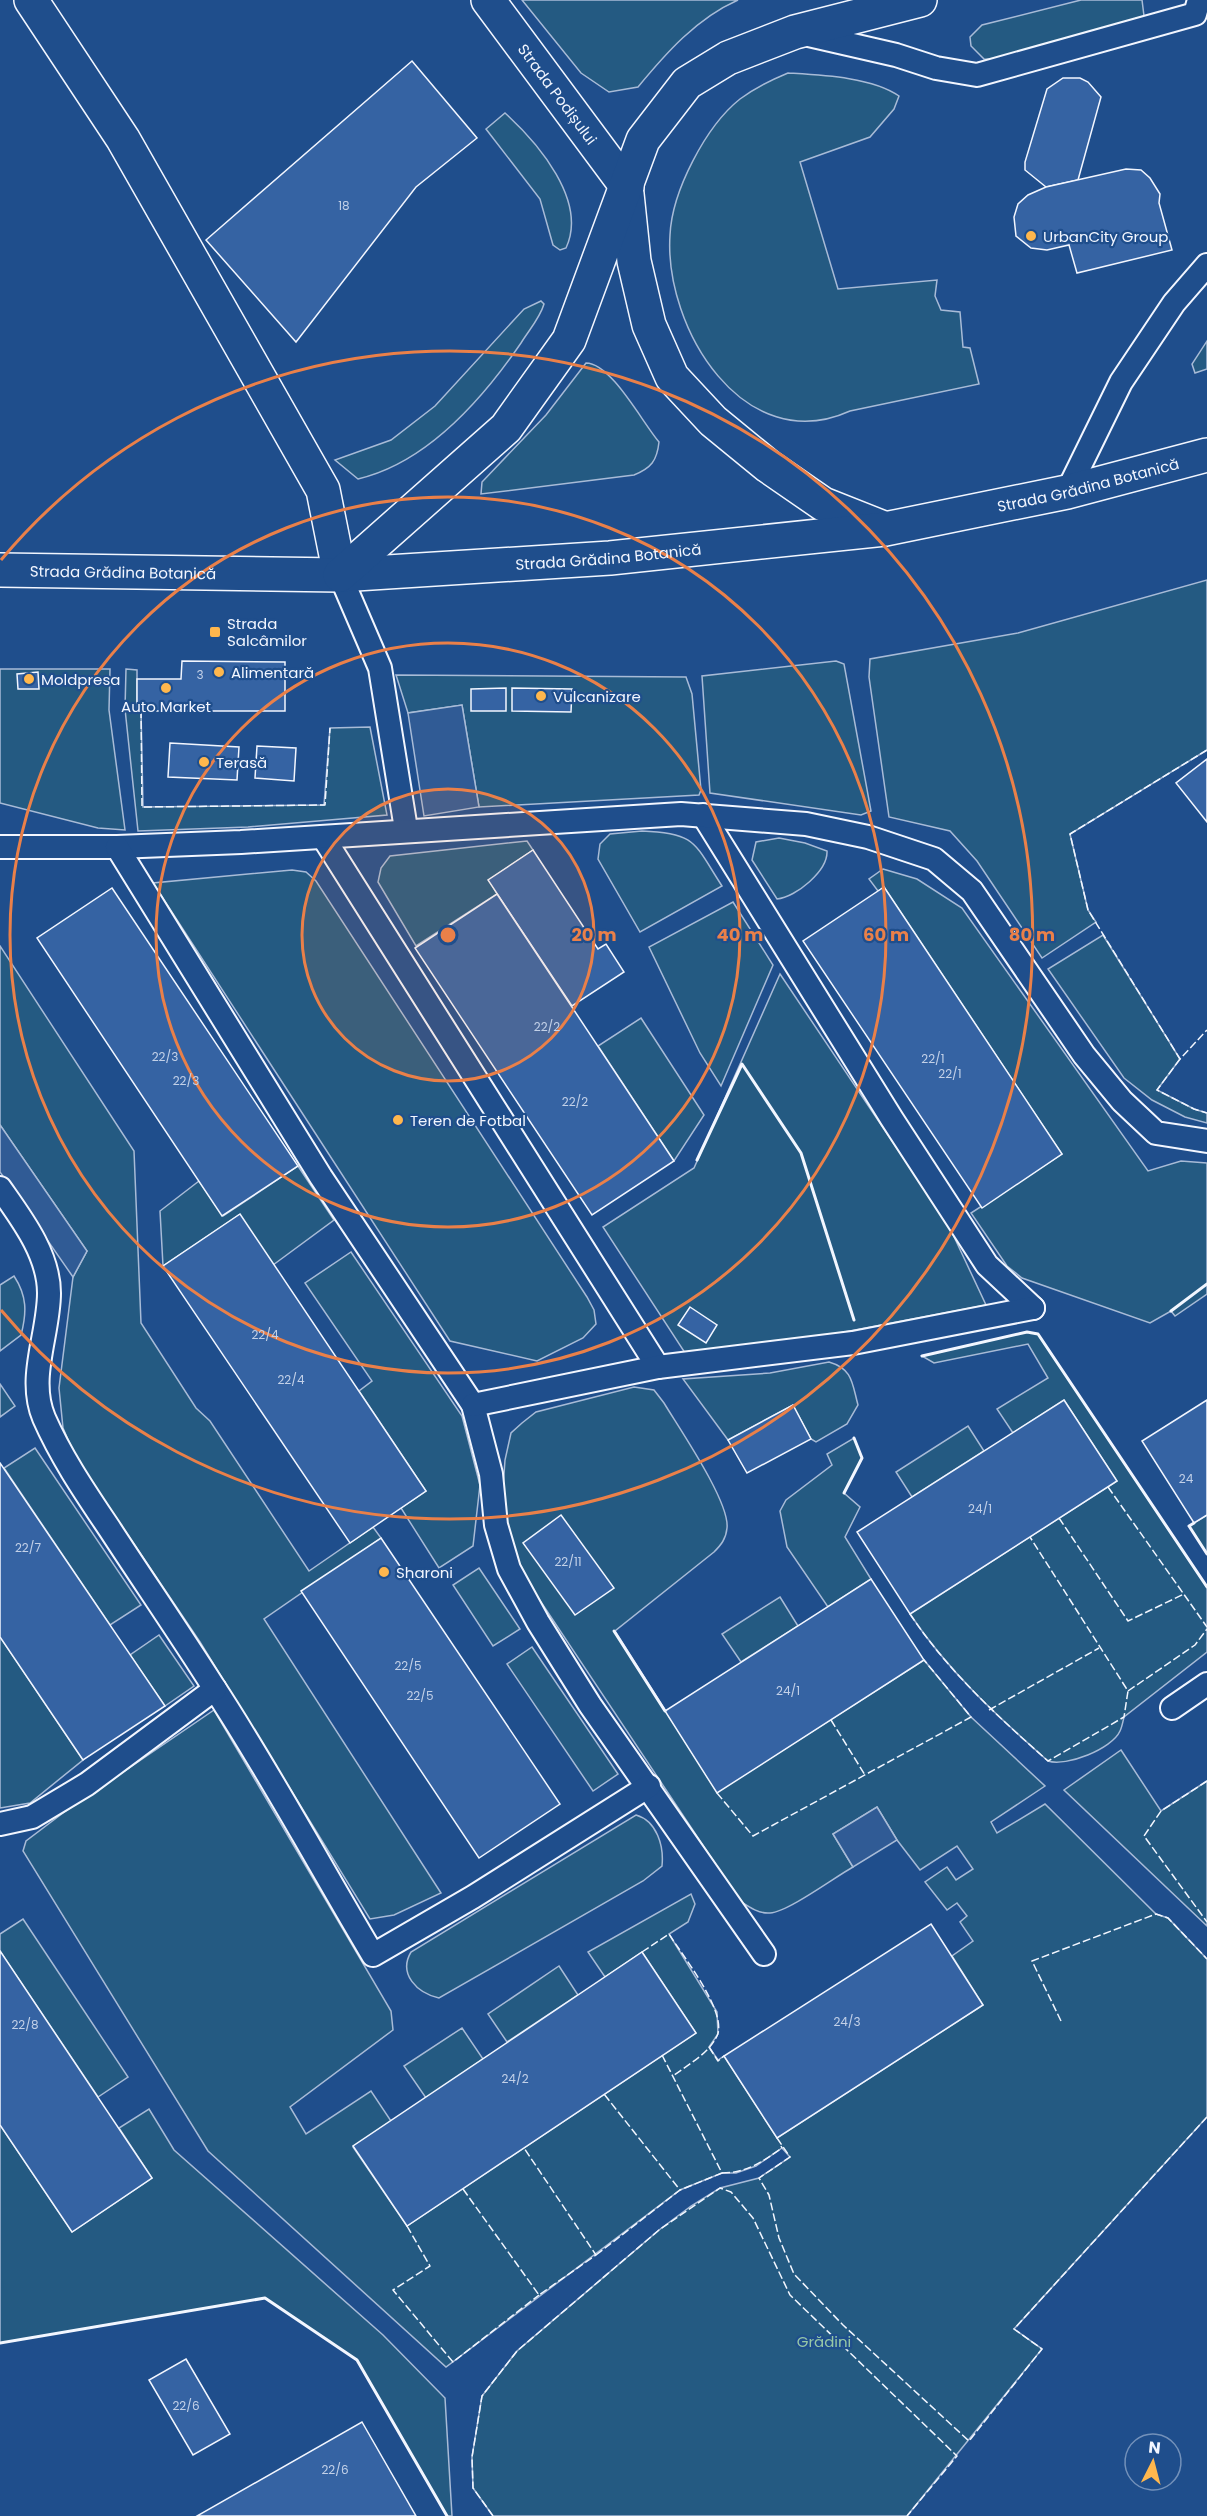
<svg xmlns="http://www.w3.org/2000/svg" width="1207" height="2516" font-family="Poppins,sans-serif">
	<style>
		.green { fill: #245a82; stroke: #a8bbd7; stroke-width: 1.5 }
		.parking { fill: #305b95; stroke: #a8bbd7; stroke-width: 1.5 }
		.building { fill: #3563a3; stroke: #f2f6ff; stroke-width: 1.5 }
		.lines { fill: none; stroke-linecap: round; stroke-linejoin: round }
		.lane-casing { stroke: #f2f6ff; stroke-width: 26 }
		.street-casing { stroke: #f2f6ff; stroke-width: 36 }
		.primary-casing { stroke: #f2f6ff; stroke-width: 36 }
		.lane { stroke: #1f4e8c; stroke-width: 22 }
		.street { stroke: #1f4e8c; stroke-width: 33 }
		.primary { stroke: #1f4e8c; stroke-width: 33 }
		.fence { stroke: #f2f6ff; stroke-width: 1.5; stroke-dasharray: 8 3; stroke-linecap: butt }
		.wall { stroke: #f2f6ff; stroke-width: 3 }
		.ring { fill: none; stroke: #ea8049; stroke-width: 3 }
		.poi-dot { fill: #ffb74d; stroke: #1f4e8c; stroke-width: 2 }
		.labels { text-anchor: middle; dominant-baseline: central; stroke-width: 4.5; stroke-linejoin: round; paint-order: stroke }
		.number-label { font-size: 12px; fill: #c3d1e8 }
		.street-label { font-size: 15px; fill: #f2f6ff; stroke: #1f4e8c }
		.poi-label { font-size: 15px; fill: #f2f6ff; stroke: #1f4e8c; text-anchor: start }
		.park-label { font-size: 15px; fill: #97c8a6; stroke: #1f4e8c }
		.centre { fill: #ea8049; stroke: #1f4e8c; stroke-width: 3 }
		.ring-label { font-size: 18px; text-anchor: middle; font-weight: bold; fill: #ea8049; stroke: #1f4e8c; stroke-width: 4.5; stroke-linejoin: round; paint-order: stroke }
	</style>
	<rect width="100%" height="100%" fill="#1f4e8c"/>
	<g class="green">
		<path d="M522 0H738C697 18 666 53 638 87L609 92 581 73Z"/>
		<path d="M1081 0H1142L1144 16 1141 22 999 60 984 59 971 46 970 37 982 25Z"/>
		<path d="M788 73C821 75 872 77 899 96L894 109 870 137 800 162 838 289 937 280 935 296 941 310 960 312 963 347 970 348 979 384 850 411C744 459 664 328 670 235 672 191 706 126 740 99 755 88 771 80 788 73Z"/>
		<path d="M505 113C538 143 588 201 566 248L560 250 553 245 540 199 486 129Z"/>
		<path d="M541 301 544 304C540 318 529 330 521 343 482 400 427 463 358 479L335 460 391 440 435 406 524 309Z"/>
		<path d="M1207 341V369L1195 373 1192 364Z"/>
		<path d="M586 363C611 363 642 422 659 442 657 461 651 468 634 475L481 494 482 482 546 415Z"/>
		<path d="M1207 580V750L1070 834 1088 910 1096 922 1042 958 977 861 950 831 889 817 869 677 870 659 1018 633Z"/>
		<path d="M836 661 844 664 871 811 861 815 710 793 702 676Z"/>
		<path d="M0 669H110L109 710 125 830 98 828 0 803Z"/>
		<path d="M126 669 137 670V710H141L143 807 324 805 330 728 370 727 387 815 248 827 138 831 125 709Z"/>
		<path d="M396 675 686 677 692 694 701 790 699 795 479 807 462 705 408 713Z"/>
		<path d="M642 831C697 833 694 843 722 886L640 932 598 859 600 844 610 834Z"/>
		<path d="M779 838 805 843 827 851C828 871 796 897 777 899L752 860 756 842Z"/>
		<path d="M527 841 533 850 489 880 497 894 416 946 378 882 381 868 390 856Z"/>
		<path d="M883 869 917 879 962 908 1148 1171 1181 1161 1207 1163V1294L1175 1316 1171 1311 1150 1323 1022 1278 1007 1266 971 1213 1062 1154 884 887 878 891 869 879Z"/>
		<path d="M292 870 306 872 316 881 587 1297 594 1310 596 1324 583 1338 537 1361 450 1341 153 883Z"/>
		<path d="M733 902 773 965 721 1086 700 1053 649 947Z"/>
		<path d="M1103 935 1180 1059 1157 1090 1194 1109 1207 1113V1123L1185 1117 1152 1100 1124 1078 1048 969Z"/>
		<path d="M0 946 134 1151 141 1323 196 1408 210 1421 309 1571 373 1527 381 1538 264 1619 441 1893 394 1915 370 1919 200 1642 76 1458 63 1428 59 1388 73 1277 87 1251 0 1125Z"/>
		<path d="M780 974 949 1226 986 1305 834 1334 687 1356 603 1227 694 1168Z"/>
		<path d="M641 1018 704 1115 674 1161 598 1046Z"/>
		<path d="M298 1166 334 1220 273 1265 239 1215 163 1266 160 1211 199 1181 223 1216Z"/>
		<path d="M351 1252 462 1416 480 1485 473 1546 439 1568 401 1508 426 1491 359 1391 372 1381 305 1283Z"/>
		<path d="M14 1276C27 1296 27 1312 21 1335L0 1351V1285Z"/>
		<path d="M1027 1332 1038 1334 1207 1587V1652L1124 1717C1123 1721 1122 1727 1120 1731 1112 1749 1066 1767 1048 1761 997 1716 948 1671 910 1614L1117 1481 1064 1400 1013 1433 997 1409 1048 1378 1028 1344 934 1363 922 1356Z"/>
		<path d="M829 1362C853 1369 852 1383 858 1405L847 1424 816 1442 811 1439 793 1405 728 1440 683 1379 770 1373Z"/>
		<path d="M0 1384 15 1406 0 1417Z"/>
		<path d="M634 1387 654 1390 664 1403C679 1428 730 1502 727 1528 726 1539 721 1545 714 1552L615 1631 717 1792 924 1660 971 1717 1045 1786 991 1822 997 1833 1045 1804 1156 1914 1168 1918 1207 1959V2117L1014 2329 1042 2349 907 2516H493L473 2488 472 2457 482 2396 517 2351 659 2230 691 2206 720 2188 759 2178 790 2157 782 2148 756 2166 736 2173H722L680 2190 446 2367 208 2151 23 1851 26 1841 63 1813 214 1710 391 2011 393 2030 290 2107 306 2134 371 2091 391 2121 353 2147 407 2226 696 2033 642 1952 605 1977 588 1952 691 1894 695 1904 688 1922 669 1934 717 2012 718 2034 709 2047 718 2060 724 2056 777 2138 983 2005 952 1956 973 1941 960 1922 967 1916 957 1903 947 1910 925 1882 947 1867 956 1880 973 1869 957 1846 920 1870 897 1840 877 1807 833 1834 853 1867C835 1877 788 1912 770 1913 759 1914 749 1907 740 1901L519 1569 502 1502 505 1460 511 1433 522 1423 536 1412Z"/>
		<path d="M968 1426 984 1451 912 1497 896 1472Z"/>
		<path d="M854 1438 862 1458 844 1493 860 1507 845 1537 871 1579 828 1607 787 1547 780 1511 786 1500 832 1465 827 1454Z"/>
		<path d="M35 1448 141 1605 110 1625 4 1468Z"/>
		<path d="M1207 1515V1554L1189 1526Z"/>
		<path d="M479 1568 520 1629 493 1646 453 1585Z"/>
		<path d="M780 1597 798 1626 741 1662 722 1634Z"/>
		<path d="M159 1635 194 1686 165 1706 130 1655Z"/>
		<path d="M0 1637 83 1760 30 1803 0 1808Z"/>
		<path d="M532 1647 618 1774 593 1791 507 1664Z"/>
		<path d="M1121 1750 1161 1811 1207 1781V1926L1064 1790Z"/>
		<path d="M636 1815C657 1821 664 1846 662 1866L643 1881 439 1998C417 1993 398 1974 411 1952Z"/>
		<path d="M23 1919 128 2077 98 2097 0 1951V1934Z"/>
		<path d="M559 1966 578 1995 507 2042 488 2014Z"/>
		<path d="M462 2028 483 2059 426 2098 404 2066Z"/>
		<path d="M149 2109 174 2150 383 2335 445 2398 452 2516H447L357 2360 265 2298 0 2343V2125L72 2232 152 2178 119 2128Z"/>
	</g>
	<g class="parking">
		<path d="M462 705 479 807 424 816 408 713Z"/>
		<path d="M0 1125 87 1251 73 1277 0 1172Z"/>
		<path d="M877 1807 897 1840 853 1867 833 1834Z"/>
	</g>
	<g class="building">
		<path d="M412 61 477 138 416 187 296 342 206 240Z"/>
		<path d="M1063 78H1080L1088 82 1101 97 1078 180 1046 187 1025 170V162L1047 89Z"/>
		<path d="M1126 169 1141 170 1150 178 1160 194 1159 203 1172 250 1077 273 1069 245 1047 250 1031 248 1016 236 1014 217 1018 204 1028 195 1046 187Z"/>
		<path d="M182 661 285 662V711H137V679H181Z"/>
		<path d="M38 672 39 689H18L17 674Z"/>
		<path d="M506 688V711H471V689Z"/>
		<path d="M512 688 572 689 571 712 512 711Z"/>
		<path d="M170 743 239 747 237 780 168 777Z"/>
		<path d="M257 746 296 748 294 781 255 778Z"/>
		<path d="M1207 759V822L1176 783Z"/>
		<path d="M533 850 598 949 606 944 624 972 572 1006 488 880Z"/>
		<path d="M884 887 1062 1154 982 1208 803 941Z"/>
		<path d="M112 888 298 1166 222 1216 37 938Z"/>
		<path d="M497 894 674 1161 592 1215 415 948Z"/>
		<path d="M240 1214 426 1491 350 1543 163 1266Z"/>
		<path d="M690 1307 717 1325 706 1343 678 1325Z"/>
		<path d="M1064 1400 1117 1481 910 1614 857 1532Z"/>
		<path d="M1207 1400V1515L1194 1523 1142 1441Z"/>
		<path d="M793 1405 811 1439 747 1473 728 1440Z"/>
		<path d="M0 1463 165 1706 83 1760 0 1637Z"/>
		<path d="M561 1515 614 1588 575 1615 523 1543Z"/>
		<path d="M381 1538 560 1804 479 1858 301 1591Z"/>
		<path d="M871 1579 924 1660 717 1793 665 1711Z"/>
		<path d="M931 1924 983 2005 777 2138 724 2056Z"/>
		<path d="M0 1951 152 2178 72 2232 0 2125Z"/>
		<path d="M642 1952 696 2033 407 2226 353 2146Z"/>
		<path d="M186 2359 230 2434 193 2455 149 2380Z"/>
		<path d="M362 2422 416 2516H197Z"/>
	</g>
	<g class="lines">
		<g class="lane-casing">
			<g id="lane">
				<path d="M800 33 896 55 936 68 977 75 1195 14 1199 0"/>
				<path d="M1067 492 1121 382 1174 303 1207 265"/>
				<path d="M340 575 380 668 406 829"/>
				<path d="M703 815 892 1119 987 1265 1033 1308"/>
				<path d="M323 837 658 1367"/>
				<path d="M0 847H117L241 842 681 814 806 824 868 837 934 859 972 891 1084 1055 1122 1101 1156 1133 1207 1141"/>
				<path d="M117 847 321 1177 473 1405 491 1474 496 1525 509 1569 538 1622 590 1705 764 1954"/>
				<path d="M0 1188C21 1218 49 1254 49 1293 49 1334 27 1378 44 1418 62 1459 87 1495 111 1531 145 1583 180 1634 213 1686 270 1773 320 1866 373 1955L473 1897 649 1786"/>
				<path d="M473 1405 658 1367 853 1343 1033 1308"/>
				<path d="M1172 1708 1207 1684"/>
				<path d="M0 1824 32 1817 87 1784 215 1689"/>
			</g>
		</g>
		<g class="street-casing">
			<g id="street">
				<path d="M31 0 123 139 323 490 340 575"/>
				<path id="s1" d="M488 0 627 187"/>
			</g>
		</g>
		<g class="primary-casing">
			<g id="primary">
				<path d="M627 194 634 261 649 325 672 377 713 421 768 466 823 504 881 527"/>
				<path id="s2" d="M0 570 340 575 610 558 885 529 1067 492 1207 455"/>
				<path d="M340 575 506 428 569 340 643 140 687 83 728 58 795 32 920 0"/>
			</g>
		</g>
		<use href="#lane" class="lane"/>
		<use href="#street" class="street"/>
		<use href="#primary" class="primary"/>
		<g class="fence">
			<path d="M141 710 142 807 325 805 330 728"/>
			<path d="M1207 750 1070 834 1088 910 1180 1059 1207 1030"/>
			<path d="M1180 1059 1157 1090 1194 1109 1207 1113"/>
			<path d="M1108 1487 1207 1627"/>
			<path d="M1059 1518 1128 1621 1184 1594"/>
			<path d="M910 1614C948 1671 997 1716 1048 1761L1124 1717 1128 1691 1030 1537"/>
			<path d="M1128 1691 1195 1645 1207 1629"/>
			<path d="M989 1710 1099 1648"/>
			<path d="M831 1720 865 1775"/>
			<path d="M1207 1781 1161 1811 1144 1836 1207 1922"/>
			<path d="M717 1793 753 1836 971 1717 924 1660"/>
			<path d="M642 1952 669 1934C682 1955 728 2012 717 2036 708 2054 689 2064 673 2076"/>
			<path d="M1061 2021 1032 1961 1156 1914 1168 1918 1207 1959"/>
			<path d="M709 2047 718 2061 724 2056"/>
			<path d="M662 2055 722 2173 680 2190"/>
			<path d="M777 2138 790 2157 759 2178 769 2195 779 2238 794 2274 843 2325 969 2441 1042 2349 1014 2329 1207 2117"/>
			<path d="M722 2173C747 2173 763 2161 782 2148L781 2146"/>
			<path d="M463 2189 539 2295 596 2255 524 2148"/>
			<path d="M407 2226 430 2266 393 2290 453 2362 539 2295"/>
			<path d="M596 2255 680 2190 604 2094"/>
			<path d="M493 2516 473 2488 472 2457 482 2396 517 2351 659 2230 720 2188 731 2192 753 2218 790 2295 957 2456 907 2516"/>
		</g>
		<g class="wall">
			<path d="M697 1160 742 1064 801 1153 854 1320"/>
			<path d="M1171 1311 1207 1284"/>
			<path d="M922 1356 1027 1332 1038 1334 1207 1587"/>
			<path d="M844 1493 862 1458 854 1438"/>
			<path d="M1194 1523 1189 1526 1207 1554"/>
			<path d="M614 1631 665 1711"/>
			<path d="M0 2343 265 2298 357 2360 447 2516"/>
		</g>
	</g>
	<circle cx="448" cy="935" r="146" fill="#ea8049" fill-opacity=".12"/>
	<g class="ring">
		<circle cx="448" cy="935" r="146"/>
		<circle cx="448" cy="935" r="292"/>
		<circle cx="448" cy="935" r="438"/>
		<path d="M1 560A584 584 0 1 1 1 1310"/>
	</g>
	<g class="poi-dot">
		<circle cx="1031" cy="236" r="6"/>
		<rect x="209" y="626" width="12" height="12" rx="3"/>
		<circle cx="219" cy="672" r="6"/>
		<circle cx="29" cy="679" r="6"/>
		<circle cx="166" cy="688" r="6"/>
		<circle cx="541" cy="696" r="6"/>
		<circle cx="204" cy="762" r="6"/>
		<circle cx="398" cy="1120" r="6"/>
		<circle cx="384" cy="1572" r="6"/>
	</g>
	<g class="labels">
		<g class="number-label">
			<text x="344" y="205">18</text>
			<text x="200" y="674">3</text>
			<text x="547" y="1026">22/2</text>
			<text x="165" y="1056">22/3</text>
			<text x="933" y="1058">22/1</text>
			<text x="950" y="1073">22/1</text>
			<text x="186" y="1080">22/3</text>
			<text x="575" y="1101">22/2</text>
			<text x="265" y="1334">22/4</text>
			<text x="291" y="1379">22/4</text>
			<text x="1186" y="1478">24</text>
			<text x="980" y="1508">24/1</text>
			<text x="28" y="1547">22/7</text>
			<text x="568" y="1561">22/11</text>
			<text x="408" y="1665">22/5</text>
			<text x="788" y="1690">24/1</text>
			<text x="420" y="1695">22/5</text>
			<text x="847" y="2021">24/3</text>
			<text x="25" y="2024">22/8</text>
			<text x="515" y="2078">24/2</text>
			<text x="186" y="2405">22/6</text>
			<text x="335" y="2469">22/6</text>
		</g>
		<g class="street-label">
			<text stroke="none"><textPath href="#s1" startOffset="117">Strada Podișului</textPath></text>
			<text stroke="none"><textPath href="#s2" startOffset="1095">Strada Grădina Botanică</textPath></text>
			<text stroke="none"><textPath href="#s2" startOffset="609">Strada Grădina Botanică</textPath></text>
			<text stroke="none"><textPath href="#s2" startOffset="123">Strada Grădina Botanică</textPath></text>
		</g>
		<g class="poi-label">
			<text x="1043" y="236">UrbanCity Group</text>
			<text x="227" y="623">Strada<tspan x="227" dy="17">Salcâmilor</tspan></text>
			<text x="231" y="672">Alimentară</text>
			<text x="41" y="679">Moldpresa</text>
			<text x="553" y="696">Vulcanizare</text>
			<text x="166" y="706" text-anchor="middle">Auto Market</text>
			<text x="216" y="762">Terasă</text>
			<text x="410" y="1120">Teren de Fotbal</text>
			<text x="396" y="1572">Sharoni</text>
		</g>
		<g class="park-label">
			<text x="824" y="2341">Grădini</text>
		</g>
	</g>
	<circle cx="448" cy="935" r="9" class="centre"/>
	<g class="ring-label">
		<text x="594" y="941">20 m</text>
		<text x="740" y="941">40 m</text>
		<text x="886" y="941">60 m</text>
		<text x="1032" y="941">80 m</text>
	</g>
	<g transform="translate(1153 2462) rotate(6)"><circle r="28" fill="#1f4e8c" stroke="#7391ba" stroke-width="1.5"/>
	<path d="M0-4.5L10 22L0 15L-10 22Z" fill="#ffb74d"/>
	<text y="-9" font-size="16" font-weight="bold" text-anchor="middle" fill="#f2f6ff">N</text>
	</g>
</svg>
